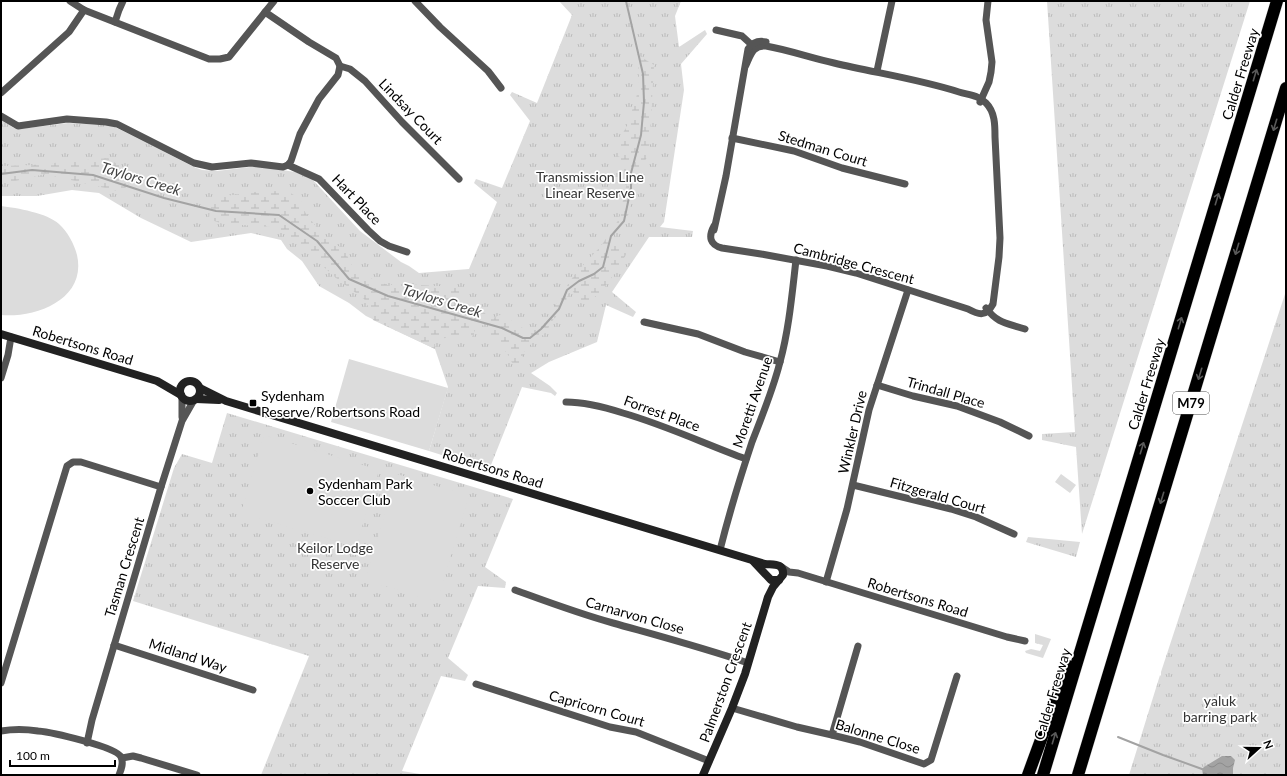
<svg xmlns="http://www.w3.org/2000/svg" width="1287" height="776" font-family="Lato,sans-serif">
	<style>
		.grass { fill: url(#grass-tufts) }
		.wetland { fill: url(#wetland-marsh) }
		.pitch { fill: #dcdcdc }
		.water { fill: url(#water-waves) }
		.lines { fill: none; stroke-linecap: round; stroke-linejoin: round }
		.stream { stroke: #a3a3a3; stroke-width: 2 }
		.highway-casing { stroke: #dbdbdb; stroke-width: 13 }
		.street { stroke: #555; stroke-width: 7 }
		.secondary { stroke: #222; stroke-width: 8 }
		.highway { stroke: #000; stroke-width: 12 }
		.oneway { stroke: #595959 }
		.poi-dot { fill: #000; stroke: #fff; stroke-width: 1.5 }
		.labels { text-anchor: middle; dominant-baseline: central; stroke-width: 3.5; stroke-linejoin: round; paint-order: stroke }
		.shield { fill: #fff; stroke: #4c4c4c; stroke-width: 1 }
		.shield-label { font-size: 13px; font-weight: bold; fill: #000 }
		.street-label { font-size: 14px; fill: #000; stroke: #fff }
		.park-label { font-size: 14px; fill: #333; stroke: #fff }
		.poi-label { font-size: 14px; fill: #000; stroke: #fff; text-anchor: start }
		.water-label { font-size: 15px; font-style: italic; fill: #444; stroke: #fff }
	</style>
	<defs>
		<pattern id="grass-tufts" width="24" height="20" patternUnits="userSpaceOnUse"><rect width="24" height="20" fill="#dcdcdc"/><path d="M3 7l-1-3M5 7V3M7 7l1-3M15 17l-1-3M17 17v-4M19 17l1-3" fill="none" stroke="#bbb"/></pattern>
		<pattern id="wetland-marsh" width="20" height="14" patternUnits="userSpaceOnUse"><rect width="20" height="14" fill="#dcdcdc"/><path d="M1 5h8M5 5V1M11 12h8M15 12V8" fill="none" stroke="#bbb"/></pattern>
		<pattern id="water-waves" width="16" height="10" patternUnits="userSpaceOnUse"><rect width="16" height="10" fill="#a3a3a3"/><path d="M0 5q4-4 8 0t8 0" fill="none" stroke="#8b8b8b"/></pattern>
	</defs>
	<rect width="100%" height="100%" fill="#fff"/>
	<g class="grass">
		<path d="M559 1H681L675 16 679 47 705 30 707 34 681 64 684 90 664 222 660 227 693 231 692 237H649L612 292 636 312 633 317 606 305 597 342 549 362 531 373 550 386 557 393 555 396 551 393 522 387 489 470 429 451 448 387 435 349 366 316 349 303 319 286 302 261 287 249 281 240 251 233 191 242 141 218 99 193 72 190 37 196H1V120L14 128 20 129 68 123 103 125 112 126 121 130 194 167 202 170 217 171 257 166 295 172 312 179 360 231 401 262 409 266 419 273 469 269 497 202 474 183 476 179 502 188 530 121 510 95 512 92 537 103 572 15Z"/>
		<path d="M1047 1H1250L1082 534 1076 447 1042 440V434L1075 432Z"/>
		<path d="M1286 291V775H1129L1160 675 1161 676V672Z"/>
		<path d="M227 413 513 499 485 567 506 582 505 588 478 586 448 658 468 675 465 681 441 676 402 771 426 775H261L309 656 133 601 174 468 182 454 212 463Z"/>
		<path d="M1028 537 1080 542 1076 557 1026 542Z"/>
		<path d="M1035 634 1051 639 1043 658 1026 653 1025 651 1031 649 1040 651 1043 645 1035 643Z"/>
	</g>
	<g class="wetland">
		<path d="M638 55 654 65 649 154 643 164 633 175 630 212 624 221 611 236 608 243 629 250C617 268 604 297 582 304L572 290C564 296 568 301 564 308 562 313 556 316 553 320 550 325 547 331 543 335 537 340 530 344 526 349 520 355 525 368 513 364 510 360 508 353 504 350 493 339 487 337 491 319L502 314 520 327 531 331 542 324 551 313 562 293 575 274 601 246 619 219 627 182 619 156V139L626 128 636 99 639 82Z"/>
		<path d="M108 158 135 176 122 192 45 174 7 183H1V166L32 165Z"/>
		<path d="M277 191 289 192 297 197 303 204 305 212 320 232 345 251 355 272 390 286 396 281 420 285 457 287 462 293 460 302 456 308 485 313 488 319 486 325 477 326 472 337C461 337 443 335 435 343V349L373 320 371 312 364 299 336 278 294 240 283 232 271 227 223 224 209 219 211 198 253 192Z"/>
	</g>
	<g class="pitch">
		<path d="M1 206C17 208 47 213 59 224 68 232 74 244 77 255 87 299 36 318 1 315Z"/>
		<path d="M349 359 448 388 429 451 331 422Z"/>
		<path d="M264 435 379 470 356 547 241 513Z"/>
		<path d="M397 474 469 496 437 602 365 580Z"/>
		<path d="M1061 474 1076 485 1070 493 1055 482Z"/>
	</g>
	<path class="water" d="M1222 756H1231L1235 760 1233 768V775H1203L1202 769 1204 767Z"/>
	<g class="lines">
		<g class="stream">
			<path d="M1 174 32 170 93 175 164 198 216 211 279 215 317 241 349 279 388 296 502 328 523 338H530L541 329 559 309 567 290 579 281 594 274 603 267 611 236 624 221 631 188V173L641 135 644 102 643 74 626 1"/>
			<path d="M1118 737 1163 755 1202 769"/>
		</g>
		<g class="highway-casing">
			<g id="highway">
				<path d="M1028 775 1068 666"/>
				<path d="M1043 775 1277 1"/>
				<path d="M1078 775 1286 88"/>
			</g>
		</g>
		<g class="street">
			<path d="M70 1 84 10 209 59H220L229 57 274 1"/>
			<path d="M415 1 440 27 488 71 501 88"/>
			<path d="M115 22 119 10 123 1"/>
			<path d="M716 30 742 36 753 46"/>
			<path d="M340 66 350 69 365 81 402 122 459 179"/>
			<path d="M877 71 892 1"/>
			<path d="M1 93 69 32 84 10"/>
			<path d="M980 102 989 82 991 72 992 62 986 20 988 1"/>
			<path d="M1 116 18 126 67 119 106 122 117 124 194 163 212 167 251 163 283 167 288 165 291 161 300 134 319 99 338 75 340 66 336 58 309 42 265 12"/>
			<path d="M732 138 794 151 842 168 905 184"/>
			<path d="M288 165 319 179 368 230 380 241 389 246 407 252"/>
			<path d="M714 226C708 237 710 245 722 248L761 254 827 266 856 273 968 309C979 315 986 317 993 304L999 257 1000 238 995 137C995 125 995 112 986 103 978 95 969 95 959 92 918 79 876 73 834 63 811 58 789 50 766 46 753 45 751 54 746 65"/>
			<path d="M714 230 726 176 748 49C753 42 758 40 766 42"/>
			<path d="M986 308C998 324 1007 323 1025 329"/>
			<path d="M644 322 698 334 745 352 780 362"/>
			<path d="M1 378 8 355 11 337"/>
			<path d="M877 385 913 396 957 406 1000 422 1029 436"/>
			<path d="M566 402C585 402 604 407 623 413 665 425 705 444 746 459"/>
			<path d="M182 417V397"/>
			<path d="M853 485 951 509 976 517 1014 534"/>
			<path d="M720 550C729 514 740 478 752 442 762 416 773 390 780 362 789 329 792 294 796 260"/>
			<path d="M780 566 789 572 798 573 1007 637 1025 641"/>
			<path d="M826 582 847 509 869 410 908 290"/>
			<path d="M515 590C548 602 580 614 613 623 659 636 704 648 748 663"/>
			<path d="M114 645 253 690"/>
			<path d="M1 683 67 466 73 462H81L161 487"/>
			<path d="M476 684 610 727 636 732 709 761"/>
			<path d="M732 708 797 727 832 735 860 742 924 764 931 760 957 676"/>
			<path d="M1 731C13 729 25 729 38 731 51 732 117 747 121 757 124 763 121 770 119 775"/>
			<path d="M832 735 858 646"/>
			<path d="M87 743 92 720 161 487 182 421 194 400"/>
			<path d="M122 758 133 756 141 758 197 775"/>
		</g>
		<g class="secondary">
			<path d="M1 334 157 381 181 395"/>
			<circle cx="190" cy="391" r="10"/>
			<path d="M200 388 226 401 765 564C774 565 784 563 783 575L773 587 768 597 745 674 732 708 703 775"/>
			<path d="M196 399 219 400"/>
			<path d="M754 562 771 580H779"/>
		</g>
		<use href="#highway" class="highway"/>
	</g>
	<defs><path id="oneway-shaft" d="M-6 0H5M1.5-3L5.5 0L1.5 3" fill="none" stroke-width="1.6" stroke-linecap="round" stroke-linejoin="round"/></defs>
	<g class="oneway">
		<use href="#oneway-shaft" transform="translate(1255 75) rotate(-73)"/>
		<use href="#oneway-shaft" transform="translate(1275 125) rotate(107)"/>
		<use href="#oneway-shaft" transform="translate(1217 199) rotate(-73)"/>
		<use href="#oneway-shaft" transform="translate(1237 249) rotate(107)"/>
		<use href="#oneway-shaft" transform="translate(1180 323) rotate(-73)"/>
		<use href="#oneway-shaft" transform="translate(1200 374) rotate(107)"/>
		<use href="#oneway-shaft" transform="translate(1142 448) rotate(-73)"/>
		<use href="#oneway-shaft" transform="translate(1162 498) rotate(107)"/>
		<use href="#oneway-shaft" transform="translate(1054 738) rotate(-73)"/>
	</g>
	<g class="poi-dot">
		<rect x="249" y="399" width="8" height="8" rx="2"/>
		<circle cx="310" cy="491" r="4"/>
	</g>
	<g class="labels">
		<rect class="shield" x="1173" y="392" width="36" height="22" rx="3"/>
		<g class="shield-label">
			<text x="1191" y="403">M79</text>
		</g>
		<g class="street-label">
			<text transform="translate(1240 74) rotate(-73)">Calder Freeway</text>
			<text transform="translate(411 111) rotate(46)">Lindsay Court</text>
			<text transform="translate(823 148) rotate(17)">Stedman Court</text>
			<text transform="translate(357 199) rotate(46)">Hart Place</text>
			<text transform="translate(854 263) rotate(15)">Cambridge Crescent</text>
			<text transform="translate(83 345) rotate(17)">Robertsons Road</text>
			<text transform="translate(1146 384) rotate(-73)">Calder Freeway</text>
			<text transform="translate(946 392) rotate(16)">Trindall Place</text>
			<text transform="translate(752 402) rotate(-71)">Moretti Avenue</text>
			<text transform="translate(662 413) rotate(20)">Forrest Place</text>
			<text transform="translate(852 432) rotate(-77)">Winkler Drive</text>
			<text transform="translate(493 468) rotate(17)">Robertsons Road</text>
			<text transform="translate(938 495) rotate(16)">Fitzgerald Court</text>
			<text transform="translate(124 567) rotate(-73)">Tasman Crescent</text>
			<text transform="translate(918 597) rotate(17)">Robertsons Road</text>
			<text transform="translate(635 615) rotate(16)">Carnarvon Close</text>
			<text transform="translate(188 655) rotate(18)">Midland Way</text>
			<text transform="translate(725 682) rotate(-70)">Palmerston Crescent</text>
			<text transform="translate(1052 694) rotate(-73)">Calder Freeway</text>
			<text transform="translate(597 708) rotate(16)">Capricorn Court</text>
			<text transform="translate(878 736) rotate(17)">Balonne Close</text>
		</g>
		<g class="park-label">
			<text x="590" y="176">Transmission Line<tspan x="590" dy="16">Linear Reserve</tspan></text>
			<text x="335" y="547">Keilor Lodge<tspan x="335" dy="16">Reserve</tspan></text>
			<text x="1220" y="700">yaluk<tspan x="1220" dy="16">barring park</tspan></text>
		</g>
		<g class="poi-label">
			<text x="261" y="395">Sydenham<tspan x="261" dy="16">Reserve/Robertsons Road</tspan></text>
			<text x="318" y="483">Sydenham Park<tspan x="318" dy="16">Soccer Club</tspan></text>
		</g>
		<g class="water-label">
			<text transform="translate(141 178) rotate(17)">Taylors Creek</text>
			<text transform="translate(442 300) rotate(17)">Taylors Creek</text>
		</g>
	</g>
	<rect width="1287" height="776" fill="none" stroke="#000000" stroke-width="4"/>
	<g transform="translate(1259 748) rotate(69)" stroke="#ffffff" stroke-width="3" paint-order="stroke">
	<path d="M0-3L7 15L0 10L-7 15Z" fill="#000000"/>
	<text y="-6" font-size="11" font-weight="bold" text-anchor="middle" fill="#000000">N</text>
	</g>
	<path d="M10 760v6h105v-6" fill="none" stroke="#000000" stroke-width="2"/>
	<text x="16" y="760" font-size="12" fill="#000000" stroke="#ffffff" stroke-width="3" paint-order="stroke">100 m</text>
</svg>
